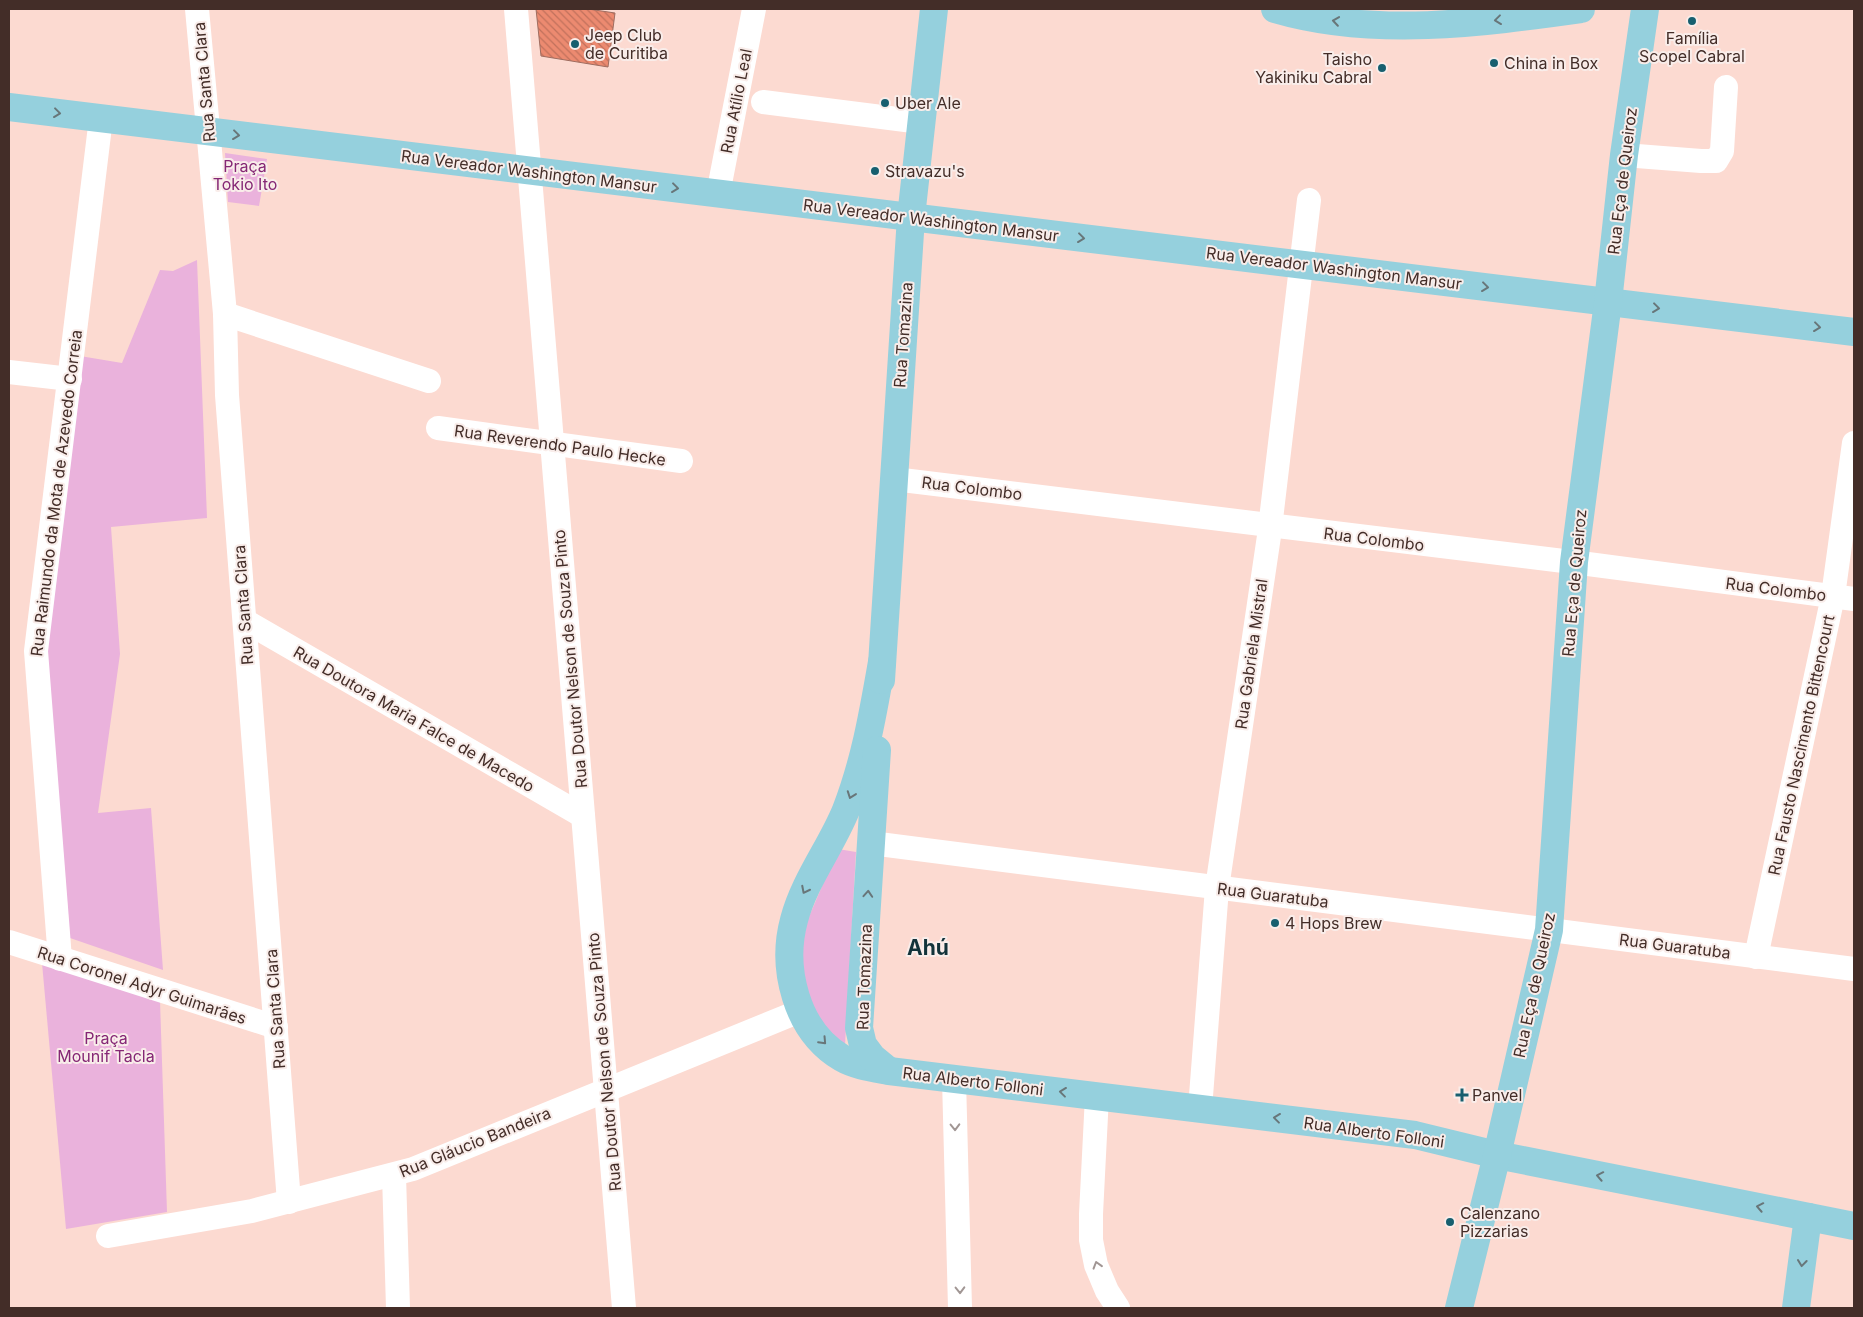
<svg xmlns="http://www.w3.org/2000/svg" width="1863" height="1317" font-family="Inter,sans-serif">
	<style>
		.green { fill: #eab2dc }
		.building { fill: url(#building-back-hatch); stroke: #9f6d60 }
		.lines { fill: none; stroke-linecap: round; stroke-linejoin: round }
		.minor { stroke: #fff; stroke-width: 24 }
		.major { stroke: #95d0dd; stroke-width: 28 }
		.oneway { stroke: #687679 }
		.oneway2 { stroke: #a19694 }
		.poi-dot { fill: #175f6f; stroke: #f9edea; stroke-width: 2 }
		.labels { text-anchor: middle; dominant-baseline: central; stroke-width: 4; stroke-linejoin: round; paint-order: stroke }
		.poi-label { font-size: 16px; fill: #432d28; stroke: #f9edea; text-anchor: start }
		.street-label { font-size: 16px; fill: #432d28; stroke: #f9edea }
		.park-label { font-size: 16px; fill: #852775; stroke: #f9edea }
		.district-label { font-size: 21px; font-weight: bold; fill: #12333a; stroke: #f9edea }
	</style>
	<defs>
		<pattern id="building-back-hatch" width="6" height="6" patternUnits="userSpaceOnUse" patternTransform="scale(1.25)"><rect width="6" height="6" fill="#ec8a70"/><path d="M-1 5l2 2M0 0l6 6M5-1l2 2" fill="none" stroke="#c1715c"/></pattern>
	</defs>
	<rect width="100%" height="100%" fill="#fcdad1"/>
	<g class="green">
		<path d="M225 153 267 159 259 206 228 202Z"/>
		<path d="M197 260 207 518 111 527 120 654 98 813 151 808 163 970 70 938 47 653 80 356 122 363 160 270 173 271Z"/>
		<path d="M838 849 856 852 845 1045 817 1020 804 998 799 940Z"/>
		<path d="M42 963 160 1001 167 1212 66 1229Z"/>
	</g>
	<path class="building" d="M536 9H588L615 13 608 67 541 56Z"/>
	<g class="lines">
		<g class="minor">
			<path d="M197 9 225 314 227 395 289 1202"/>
			<path d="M516 9 624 1308"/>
			<path d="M763 102 921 122"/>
			<path d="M1624 155 1701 161H1716L1722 151 1726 87"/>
			<path d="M718 194 754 9"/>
			<path d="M225 314 429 381"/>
			<path d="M9 372 70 379"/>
			<path d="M438 428 681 461"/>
			<path d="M894 479 1588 564 1854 599"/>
			<path d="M245 621 583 816"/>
			<path d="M871 843 1854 969"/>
			<path d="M9 942 276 1027"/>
			<path d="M1756 957 1833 596 1854 443"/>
			<path d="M60 959 36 651 101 118"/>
			<path d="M954 1079 960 1308"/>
			<path d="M1097 1096 1091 1214V1240L1096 1265 1107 1291 1118 1308"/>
			<path d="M1200 1109 1217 888 1269 536 1309 200"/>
			<path d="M394 1175 398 1308"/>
			<path d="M108 1236 252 1211 413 1169 800 1011"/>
		</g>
		<g class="major">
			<path d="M1275 9C1374 38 1481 23 1581 9"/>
			<path d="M9 107 1854 332"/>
			<path d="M882 662C873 713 865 761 846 810 831 847 804 881 794 920 781 968 796 1031 842 1058 856 1066 873 1068 889 1071L1415 1135 1497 1155 1854 1226"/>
			<path d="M881 680 911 217 934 9"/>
			<path d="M877 750 859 1028 863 1045 872 1057 889 1071"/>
			<path d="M1459 1308 1497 1155 1549 930 1574 562 1608 302 1624 155 1645 9"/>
			<path d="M1796 1308 1808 1217"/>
		</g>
	</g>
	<defs><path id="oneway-chevron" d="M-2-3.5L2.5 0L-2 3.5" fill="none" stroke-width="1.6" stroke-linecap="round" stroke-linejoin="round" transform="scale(1.25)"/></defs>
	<g class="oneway">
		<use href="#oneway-chevron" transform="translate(1498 20) rotate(173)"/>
		<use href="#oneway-chevron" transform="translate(1336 21) rotate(-172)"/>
		<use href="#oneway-chevron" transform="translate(57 113) rotate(7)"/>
		<use href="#oneway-chevron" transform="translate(236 135) rotate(7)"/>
		<use href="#oneway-chevron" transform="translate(675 188) rotate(7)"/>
		<use href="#oneway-chevron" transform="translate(1081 238) rotate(7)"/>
		<use href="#oneway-chevron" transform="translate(1485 287) rotate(7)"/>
		<use href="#oneway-chevron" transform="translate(1656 308) rotate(7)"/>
		<use href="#oneway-chevron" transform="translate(1817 327) rotate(7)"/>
		<use href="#oneway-chevron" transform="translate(851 795) rotate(110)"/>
		<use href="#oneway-chevron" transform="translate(805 890) rotate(117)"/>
		<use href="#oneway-chevron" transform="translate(868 894) rotate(-86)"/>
		<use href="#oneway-chevron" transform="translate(823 1041) rotate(47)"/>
		<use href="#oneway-chevron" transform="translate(1063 1092) rotate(-173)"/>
		<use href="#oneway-chevron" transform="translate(1277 1118) rotate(-173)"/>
		<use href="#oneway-chevron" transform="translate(1600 1176) rotate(-169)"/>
		<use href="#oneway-chevron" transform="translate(1760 1207) rotate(-169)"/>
		<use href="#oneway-chevron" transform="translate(1802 1263) rotate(97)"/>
	</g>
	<g class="oneway2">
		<use href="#oneway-chevron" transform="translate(955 1127) rotate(89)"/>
		<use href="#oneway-chevron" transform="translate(1097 1265) rotate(-107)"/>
		<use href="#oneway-chevron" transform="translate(960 1290) rotate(89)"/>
	</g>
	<g class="poi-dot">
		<circle cx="1692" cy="21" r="5"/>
		<circle cx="575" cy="44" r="5"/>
		<circle cx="1494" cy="63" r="5"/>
		<circle cx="1382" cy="68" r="5"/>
		<circle cx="885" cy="103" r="5"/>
		<circle cx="875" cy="171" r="5"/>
		<circle cx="1275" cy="923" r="5"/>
		<path d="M1459.5 1087.5h5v5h5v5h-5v5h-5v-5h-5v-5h5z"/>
		<circle cx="1450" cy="1222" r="5"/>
	</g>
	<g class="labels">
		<g class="poi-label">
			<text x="585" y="35">Jeep Club<tspan x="585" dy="18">de Curitiba</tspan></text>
			<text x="1692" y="38" text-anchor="middle">Família<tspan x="1692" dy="18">Scopel Cabral</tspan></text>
			<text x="1372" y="59" text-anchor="end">Taisho<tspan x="1372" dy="18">Yakiniku Cabral</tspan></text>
			<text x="1504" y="63">China in Box</text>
			<text x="895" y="103">Uber Ale</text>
			<text x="885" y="171">Stravazu's</text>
			<text x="1285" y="923">4 Hops Brew</text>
			<text x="1472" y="1095">Panvel</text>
			<text x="1460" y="1213">Calenzano<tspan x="1460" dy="18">Pizzarias</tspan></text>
		</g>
		<g class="street-label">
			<text transform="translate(204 82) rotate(-95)">Rua Santa Clara</text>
			<text transform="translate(736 101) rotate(-79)">Rua Atílio Leal</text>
			<text transform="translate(529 171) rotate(7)">Rua Vereador Washington Mansur</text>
			<text transform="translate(1622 181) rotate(-83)">Rua Eça de Queiroz</text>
			<text transform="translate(931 220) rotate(7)">Rua Vereador Washington Mansur</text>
			<text transform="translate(1334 268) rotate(7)">Rua Vereador Washington Mansur</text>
			<text transform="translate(903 335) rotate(-86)">Rua Tomazina</text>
			<text transform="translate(560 445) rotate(8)">Rua Reverendo Paulo Hecke</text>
			<text transform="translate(972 488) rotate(7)">Rua Colombo</text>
			<text transform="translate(56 493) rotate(-83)">Rua Raimundo da Mota de Azevedo Correia</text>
			<text transform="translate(1374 539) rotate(7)">Rua Colombo</text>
			<text transform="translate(1574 583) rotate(-85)">Rua Eça de Queiroz</text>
			<text transform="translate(1776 589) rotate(7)">Rua Colombo</text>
			<text transform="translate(243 605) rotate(-94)">Rua Santa Clara</text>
			<text transform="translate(1251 654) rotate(-82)">Rua Gabriela Mistral</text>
			<text transform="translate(570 659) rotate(-95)">Rua Doutor Nelson de Souza Pinto</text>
			<text transform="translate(414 719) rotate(30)">Rua Doutora Maria Falce de Macedo</text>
			<text transform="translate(1801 745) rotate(-78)">Rua Fausto Nascimento Bittencourt</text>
			<text transform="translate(1273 895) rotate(7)">Rua Guaratuba</text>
			<text transform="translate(1675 946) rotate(7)">Rua Guaratuba</text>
			<text transform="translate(864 977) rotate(-88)">Rua Tomazina</text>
			<text transform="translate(142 985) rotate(18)">Rua Coronel Adyr Guimarães</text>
			<text transform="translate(1534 985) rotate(-78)">Rua Eça de Queiroz</text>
			<text transform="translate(275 1009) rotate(-94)">Rua Santa Clara</text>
			<text transform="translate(604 1062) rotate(-95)">Rua Doutor Nelson de Souza Pinto</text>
			<text transform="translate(973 1081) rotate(7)">Rua Alberto Folloni</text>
			<text transform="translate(1374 1132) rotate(8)">Rua Alberto Folloni</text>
			<text transform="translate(475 1142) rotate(-22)">Rua Gláucio Bandeira</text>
		</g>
		<g class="park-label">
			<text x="245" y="166">Praça<tspan x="245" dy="18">Tokio Ito</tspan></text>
			<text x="106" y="1038">Praça<tspan x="106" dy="18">Mounif Tacla</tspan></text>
		</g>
		<g class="district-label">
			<text x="928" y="947">Ahú</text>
		</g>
	</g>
	<rect width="1863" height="1317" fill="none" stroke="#432d28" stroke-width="20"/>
</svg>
